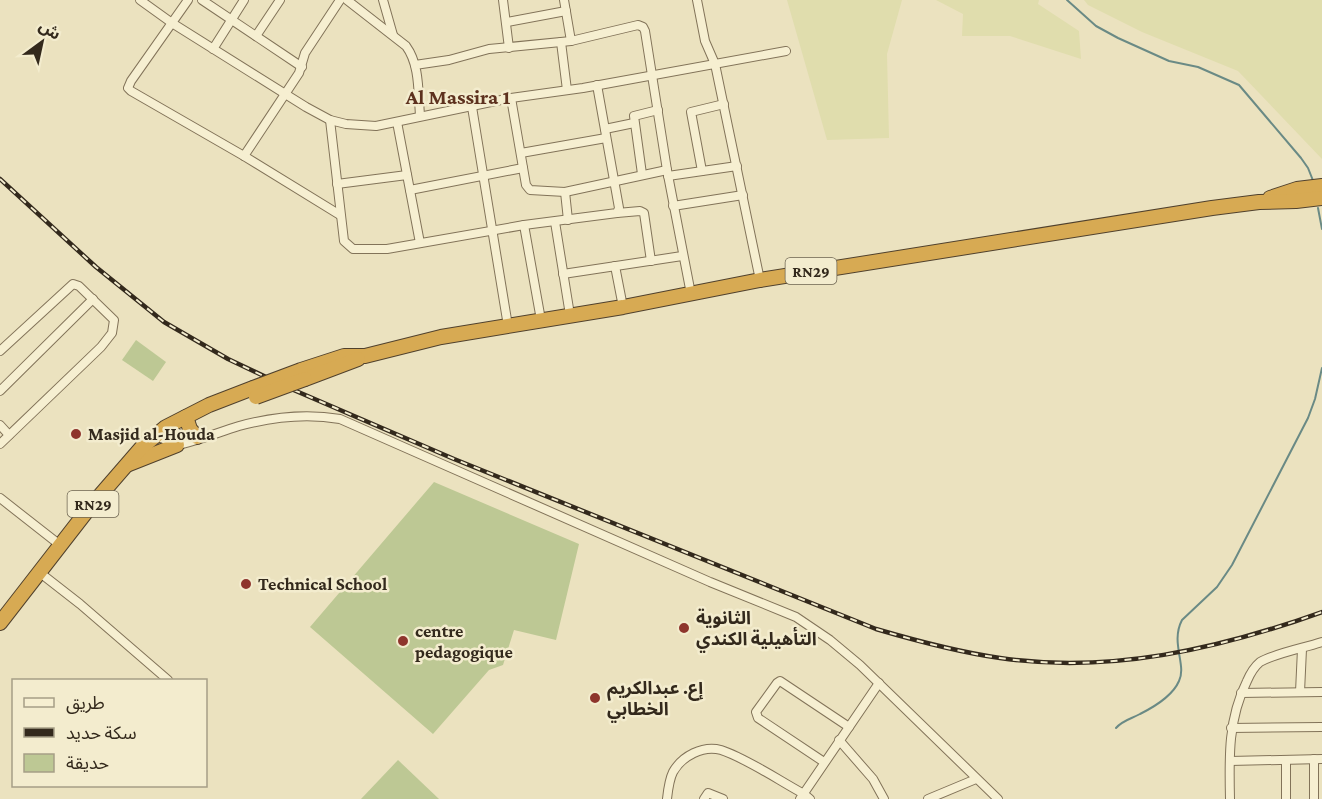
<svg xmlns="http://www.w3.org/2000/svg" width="1322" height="799" font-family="'Crimson Pro','Noto Sans Arabic',serif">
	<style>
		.farmland { fill: #e0ddad }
		.green { fill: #bdc894 }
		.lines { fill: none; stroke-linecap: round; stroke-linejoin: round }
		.stream { stroke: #6a8a85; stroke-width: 2 }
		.street-casing { stroke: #827359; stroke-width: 10 }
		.highway-casing { stroke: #50412d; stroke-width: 16 }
		.street { stroke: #f6efd1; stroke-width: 8 }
		.highway { stroke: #d7aa53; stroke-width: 14 }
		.rail-casing { stroke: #33291c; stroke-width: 4.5 }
		.rail { stroke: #f3ecce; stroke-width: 2; stroke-dasharray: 7; stroke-linecap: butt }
		.highway-bridge-casing { stroke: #50412d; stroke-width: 16; stroke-linecap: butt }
		.highway-bridge { stroke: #d7aa53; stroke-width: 14 }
		.poi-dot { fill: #8e352c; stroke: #f3ecce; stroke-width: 2 }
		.labels { text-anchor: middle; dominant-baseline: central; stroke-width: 5; stroke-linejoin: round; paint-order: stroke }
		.shield { fill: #f3ecce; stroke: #6d6451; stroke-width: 1.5 }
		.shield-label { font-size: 16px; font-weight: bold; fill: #33291c }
		.poi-label { font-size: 18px; font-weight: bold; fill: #33291c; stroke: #f3ecce; text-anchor: start }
		.quarter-label { font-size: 21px; font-weight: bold; fill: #5d311e; stroke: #f3ecce }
	</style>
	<rect width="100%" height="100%" fill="#ebe2bf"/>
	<g class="farmland">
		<path d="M787 0H902L887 54 889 138 827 140Z"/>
		<path d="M936 0H1039L1038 4 1079 31 1081 59 1010 36H962L963 14Z"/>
		<path d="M1084 0H1322V159L1238 71 1142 32 1088 5Z"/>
	</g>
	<g class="green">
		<path d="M136 340 166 362 153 381 122 360Z"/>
		<path d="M434 482 579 544 556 640 514 630 503 665 489 670 433 734 310 627Z"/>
		<path d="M398 760 439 799H361Z"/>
	</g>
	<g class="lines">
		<g class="stream">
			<path d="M1067 0 1096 26 1118 38 1169 61 1198 67 1239 85 1301 158 1308 168 1314 183"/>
			<path d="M1318 208 1322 229"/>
			<path d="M1116 728C1123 720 1131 719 1140 714 1154 707 1173 695 1179 681 1187 665 1170 643 1182 620L1217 587 1232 565 1308 418 1315 399 1322 368"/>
		</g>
		<g class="street-casing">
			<g id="street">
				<path d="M140 0 172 23 306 107 330 120 346 124 376 126 511 98 583 88 786 51"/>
				<path d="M188 0 131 81 128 88 131 91 244 156 340 215"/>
				<path d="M202 0 302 67"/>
				<path d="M347 0 406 46C420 65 418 92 420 115"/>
				<path d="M383 0 393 35"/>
				<path d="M503 0 509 48"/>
				<path d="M564 0 571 41"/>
				<path d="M697 0 705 41 715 64 760 280"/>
				<path d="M507 22 566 11"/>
				<path d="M256 36 280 0"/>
				<path d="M561 42 567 90"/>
				<path d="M213 49 244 0"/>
				<path d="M415 65 449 60 489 49 571 41 638 25 643 27 645 31 667 170 691 294"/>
				<path d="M511 98 526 185 530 190 565 192 667 170"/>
				<path d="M472 107 508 326"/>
				<path d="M330 120 344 241 353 249H387L524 225 617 213 619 208 597 85"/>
				<path d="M397 122 420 243"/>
				<path d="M605 129 634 123"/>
				<path d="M521 153 606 138"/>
				<path d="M244 156 299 73 305 53 340 0"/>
				<path d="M702 171 691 112 724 104"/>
				<path d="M642 174 634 116 658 110"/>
				<path d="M668 176 737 166"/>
				<path d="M337 184 407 175"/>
				<path d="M410 190 523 168"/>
				<path d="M565 192 568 220"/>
				<path d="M673 206 743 195"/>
				<path d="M617 213 640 211 644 213 651 261"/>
				<path d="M555 222 570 315"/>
				<path d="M524 225 541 320"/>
				<path d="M615 266 623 307"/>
				<path d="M563 274 682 256"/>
				<path d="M0 351 73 284 79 286 114 320 112 333 101 347 0 444"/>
				<path d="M0 391 93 299"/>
				<path d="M0 425 9 435"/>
				<path d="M166 427 183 436 197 437"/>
				<path d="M155 435 177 445C198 441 219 432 239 426 272 417 306 413 340 419L710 582 796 617 830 640 860 665 998 799"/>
				<path d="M0 498 60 545"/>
				<path d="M39 572 80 604 168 680"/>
				<path d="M1300 692 1302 649"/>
				<path d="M1241 693 1322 692"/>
				<path d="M1231 728 1322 727"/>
				<path d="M839 740 873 779 884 799"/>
				<path d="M1314 759V799"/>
				<path d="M1230 761 1322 759"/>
				<path d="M824 762 758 718 756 712 777 683 780 681 849 727"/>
				<path d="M667 799C668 790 669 780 673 772 682 756 703 745 721 750 746 758 780 781 804 794L810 799"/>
				<path d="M704 799 708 793 723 799"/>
				<path d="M800 799 879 683"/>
				<path d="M928 799 976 779"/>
				<path d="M1230 799C1229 757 1228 719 1247 681 1250 674 1254 667 1260 662 1276 653 1304 648 1322 642"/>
				<path d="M1286 799V760"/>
			</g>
		</g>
		<g class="highway-casing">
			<g id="highway">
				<path d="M1270 198 1297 189 1322 186"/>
				<path d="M301 370 344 356H365L441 337 623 307 760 280 1212 208 1259 202 1296 201 1322 198"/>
				<path d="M305 379 358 359"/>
				<path d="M186 417 190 429 197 437"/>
				<path d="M129 464 177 445"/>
				<path d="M0 623 90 507 142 447 166 427 209 405 253 388"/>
			</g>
		</g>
		<use href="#street" class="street"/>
		<use href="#highway" class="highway"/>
		<g class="rail-casing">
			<path id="rail" d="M0 179 96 267 164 322 228 359 289 388 454 459 876 629C917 641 958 652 1000 658 1110 674 1219 649 1322 612"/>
		</g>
		<use href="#rail" class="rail"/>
		<g class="highway-bridge-casing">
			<g id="highway-bridge">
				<path d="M253 388 301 370"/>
				<path d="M256 397 305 379"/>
			</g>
		</g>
		<use href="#highway-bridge" class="highway-bridge"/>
	</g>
	<g class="poi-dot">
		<circle cx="76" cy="434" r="6"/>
		<circle cx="246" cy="584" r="6"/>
		<circle cx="684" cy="628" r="6"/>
		<circle cx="403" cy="641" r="6"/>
		<circle cx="595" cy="698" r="6"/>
	</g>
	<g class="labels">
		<g class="shield">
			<rect x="785.5" y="258" width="51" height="26" rx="4.5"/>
			<rect x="67.5" y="491" width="51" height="26" rx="4.5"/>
		</g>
		<g class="shield-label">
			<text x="811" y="271">RN29</text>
			<text x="93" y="504">RN29</text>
		</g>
		<g class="poi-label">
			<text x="88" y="434">Masjid al-Houda</text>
			<text x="258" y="584">Technical School</text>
			<text x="696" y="618">الثانوية<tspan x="696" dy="21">التأهيلية الكندي</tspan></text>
			<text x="415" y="631">centre<tspan x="415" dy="21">pedagogique</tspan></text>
			<text x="607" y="688">إع. عبدالكريم<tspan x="607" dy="21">الخطابي</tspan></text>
		</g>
		<g class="quarter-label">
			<text x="458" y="97">Al Massira 1</text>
		</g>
	</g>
	<rect x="12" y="679" width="195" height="108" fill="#f3ecce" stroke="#a69e87" stroke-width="1.5"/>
	<rect x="24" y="698" width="30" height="9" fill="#f6efd1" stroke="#a69e87" stroke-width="1.5"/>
	<text x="66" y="709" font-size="18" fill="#33291c">طريق</text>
	<rect x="24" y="728" width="30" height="9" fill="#33291c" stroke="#a69e87" stroke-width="1.5"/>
	<text x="66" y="739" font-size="18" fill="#33291c">سكة حديد</text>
	<rect x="24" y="754" width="30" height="18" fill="#bdc894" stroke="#a69e87" stroke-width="1.5"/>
	<text x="66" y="769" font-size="18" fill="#33291c">حديقة</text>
	<g transform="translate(42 42) rotate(33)" stroke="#f3ecce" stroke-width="4.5" paint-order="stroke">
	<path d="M0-4.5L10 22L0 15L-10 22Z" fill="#33291c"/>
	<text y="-9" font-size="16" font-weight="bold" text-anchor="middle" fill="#33291c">ش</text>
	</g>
</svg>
